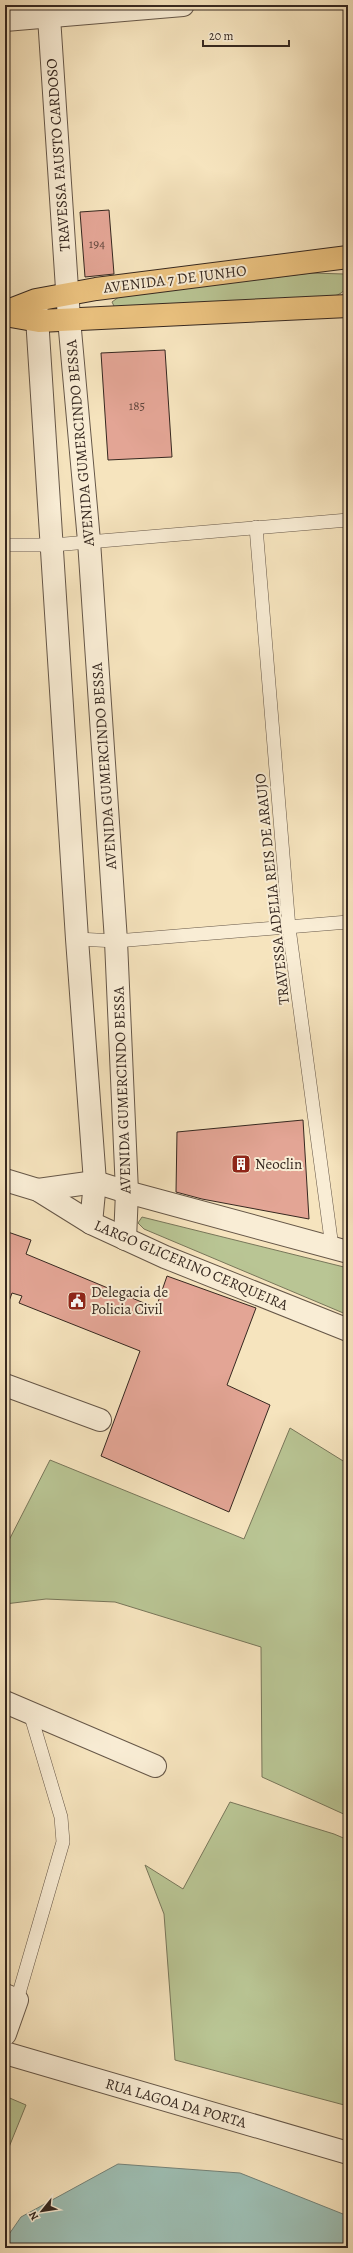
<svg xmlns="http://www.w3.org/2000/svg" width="353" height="2253" font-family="Alegreya,serif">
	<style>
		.green { fill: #b9c594; stroke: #78765a }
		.water { fill: #9dbeb3; stroke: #748278 }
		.building { fill: #e3a595; stroke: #362820 }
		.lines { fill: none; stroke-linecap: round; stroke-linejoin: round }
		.service-casing { stroke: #665748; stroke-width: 14 }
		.minor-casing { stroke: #665748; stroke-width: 24 }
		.tertiary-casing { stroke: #665748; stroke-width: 24 }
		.primary-casing { stroke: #362820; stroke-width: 24 }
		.service { stroke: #f9edd5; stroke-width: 13 }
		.minor { stroke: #f9edd5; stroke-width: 22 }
		.tertiary { stroke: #f9edd5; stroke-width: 22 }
		.primary { stroke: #ebc27f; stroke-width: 22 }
		.labels { text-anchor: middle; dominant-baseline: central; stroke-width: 4; stroke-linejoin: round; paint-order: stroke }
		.number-label { font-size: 13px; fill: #61473d }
		.street-label { font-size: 15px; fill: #362820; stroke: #f9edd5 }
		.poi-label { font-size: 15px; fill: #362820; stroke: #f9edd5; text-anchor: start }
	</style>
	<rect width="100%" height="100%" fill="#f6e4be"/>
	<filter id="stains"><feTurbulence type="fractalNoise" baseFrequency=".005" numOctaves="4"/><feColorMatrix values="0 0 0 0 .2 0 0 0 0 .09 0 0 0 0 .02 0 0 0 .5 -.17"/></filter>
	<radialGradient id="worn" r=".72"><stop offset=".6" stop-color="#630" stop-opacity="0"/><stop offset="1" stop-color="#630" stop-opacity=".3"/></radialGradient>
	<g class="green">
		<path d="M311 273 344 274 348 279C348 296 331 297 318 300L115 308 112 302 120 296Z"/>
		<path d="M142 1217 348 1268V1315L144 1229 138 1223Z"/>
		<path d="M290 1428 348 1464V1816L262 1777 261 1647 115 1602 46 1599 5 1604V1548L50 1460 244 1539Z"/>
		<path d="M230 1802 334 1834 348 1840V2106L175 2060 164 1914 145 1865 183 1889Z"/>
		<path d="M5 2096 26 2105 5 2157Z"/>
	</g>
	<path class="water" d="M118 2164 240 2173 348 2216V2248H5V2240L21 2217Z"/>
	<g class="building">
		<path d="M109 210 114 274 85 277 80 212Z"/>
		<path d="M165 350 172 457 108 460 101 353Z"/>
		<path d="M303 1120 309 1219 202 1199 176 1192 177 1132Z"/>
		<path d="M5 1231 31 1240 26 1254 156 1308 167 1276 256 1308 227 1385 270 1405 229 1512 101 1456 140 1351 19 1303 22 1296 12 1293 8 1304H5Z"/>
	</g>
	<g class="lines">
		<g class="service-casing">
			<g id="service">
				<path d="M256 527 289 928 332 1247"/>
				<path d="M5 545H53L348 520"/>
				<path d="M77 939 116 941 348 922"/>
				<path d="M17 2000 63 1842 61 1817 30 1713"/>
			</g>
		</g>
		<g class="minor-casing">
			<g id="minor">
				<path d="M49 17 69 319 89 541 116 941 127 1192 125 1239"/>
				<path d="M36 302 77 939 95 1182 91 1223"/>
				<path d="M5 1180 38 1190 91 1223 165 1257 348 1330"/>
				<path d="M38 1190 95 1182 127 1192 348 1252"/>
				<path d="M5 1385 100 1420"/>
				<path d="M5 1702 155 1766"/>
				<path d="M5 1995 17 2000 5 2034"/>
				<path d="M5 2053 348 2153"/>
			</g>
		</g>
		<g class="tertiary-casing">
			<path id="tertiary" d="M5 20 183 5"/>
		</g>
		<g class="primary-casing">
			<g id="primary">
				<path d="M5 312 36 300 96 289 348 257"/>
				<path d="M5 315 39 321 348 306"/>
			</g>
		</g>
		<use href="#service" class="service"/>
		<use href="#minor" class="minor"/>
		<use href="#tertiary" class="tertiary"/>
		<use href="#primary" class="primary"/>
	</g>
	<defs>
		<g id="building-square" transform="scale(1)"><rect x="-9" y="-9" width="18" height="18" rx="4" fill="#8f2418" stroke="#f9edd5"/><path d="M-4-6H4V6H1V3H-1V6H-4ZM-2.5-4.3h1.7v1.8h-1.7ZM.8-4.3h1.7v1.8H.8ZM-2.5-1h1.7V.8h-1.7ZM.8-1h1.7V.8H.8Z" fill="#fff"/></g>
		<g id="civic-square" transform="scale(1)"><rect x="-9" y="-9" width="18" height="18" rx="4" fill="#8f2418" stroke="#f9edd5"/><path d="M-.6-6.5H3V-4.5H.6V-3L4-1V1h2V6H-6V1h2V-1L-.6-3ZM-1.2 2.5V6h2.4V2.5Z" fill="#fff"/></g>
	</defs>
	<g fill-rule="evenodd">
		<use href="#building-square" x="241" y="1164"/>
		<use href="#civic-square" x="77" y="1301"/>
	</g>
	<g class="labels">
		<g class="number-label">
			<text x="97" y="243">194</text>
			<text x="137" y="405">185</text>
		</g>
		<g class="street-label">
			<text transform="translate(58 155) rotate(-94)">TRAVESSA FAUSTO CARDOSO</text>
			<text transform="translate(175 279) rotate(-7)">AVENIDA 7 DE JUNHO</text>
			<text transform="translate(80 443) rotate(-95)">AVENIDA GUMERCINDO BESSA</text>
			<text transform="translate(104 766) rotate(-94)">AVENIDA GUMERCINDO BESSA</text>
			<text transform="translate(272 889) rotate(-96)">TRAVESSA ADELIA REIS DE ARAUJO</text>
			<text transform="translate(122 1090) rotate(-92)">AVENIDA GUMERCINDO BESSA</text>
			<text transform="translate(191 1265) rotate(23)">LARGO GLICERINO CERQUEIRA</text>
			<text transform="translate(176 2103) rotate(16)">RUA LAGOA DA PORTA</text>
		</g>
		<g class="poi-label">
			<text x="255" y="1164">Neoclin</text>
			<text x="91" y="1292">Delegacia de<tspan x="91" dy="17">Policia Civil</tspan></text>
		</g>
	</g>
	<rect width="353" height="2253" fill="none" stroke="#f6e4be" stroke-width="20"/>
	<rect x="6" y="6" width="341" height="2241" fill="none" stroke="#362820" stroke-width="2"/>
	<rect x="10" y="10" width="333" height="2233" fill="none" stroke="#362820"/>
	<g transform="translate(42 2211) rotate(240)" stroke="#f9edd5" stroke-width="3" paint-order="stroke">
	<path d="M0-3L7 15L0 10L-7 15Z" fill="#362820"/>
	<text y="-6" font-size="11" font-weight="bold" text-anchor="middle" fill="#362820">N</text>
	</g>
	<path d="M203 40v6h86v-6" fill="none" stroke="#362820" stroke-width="2"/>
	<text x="209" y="40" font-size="12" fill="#362820" stroke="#f9edd5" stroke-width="3" paint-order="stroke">20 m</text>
	<rect width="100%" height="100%" filter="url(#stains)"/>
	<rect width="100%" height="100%" fill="url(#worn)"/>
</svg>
